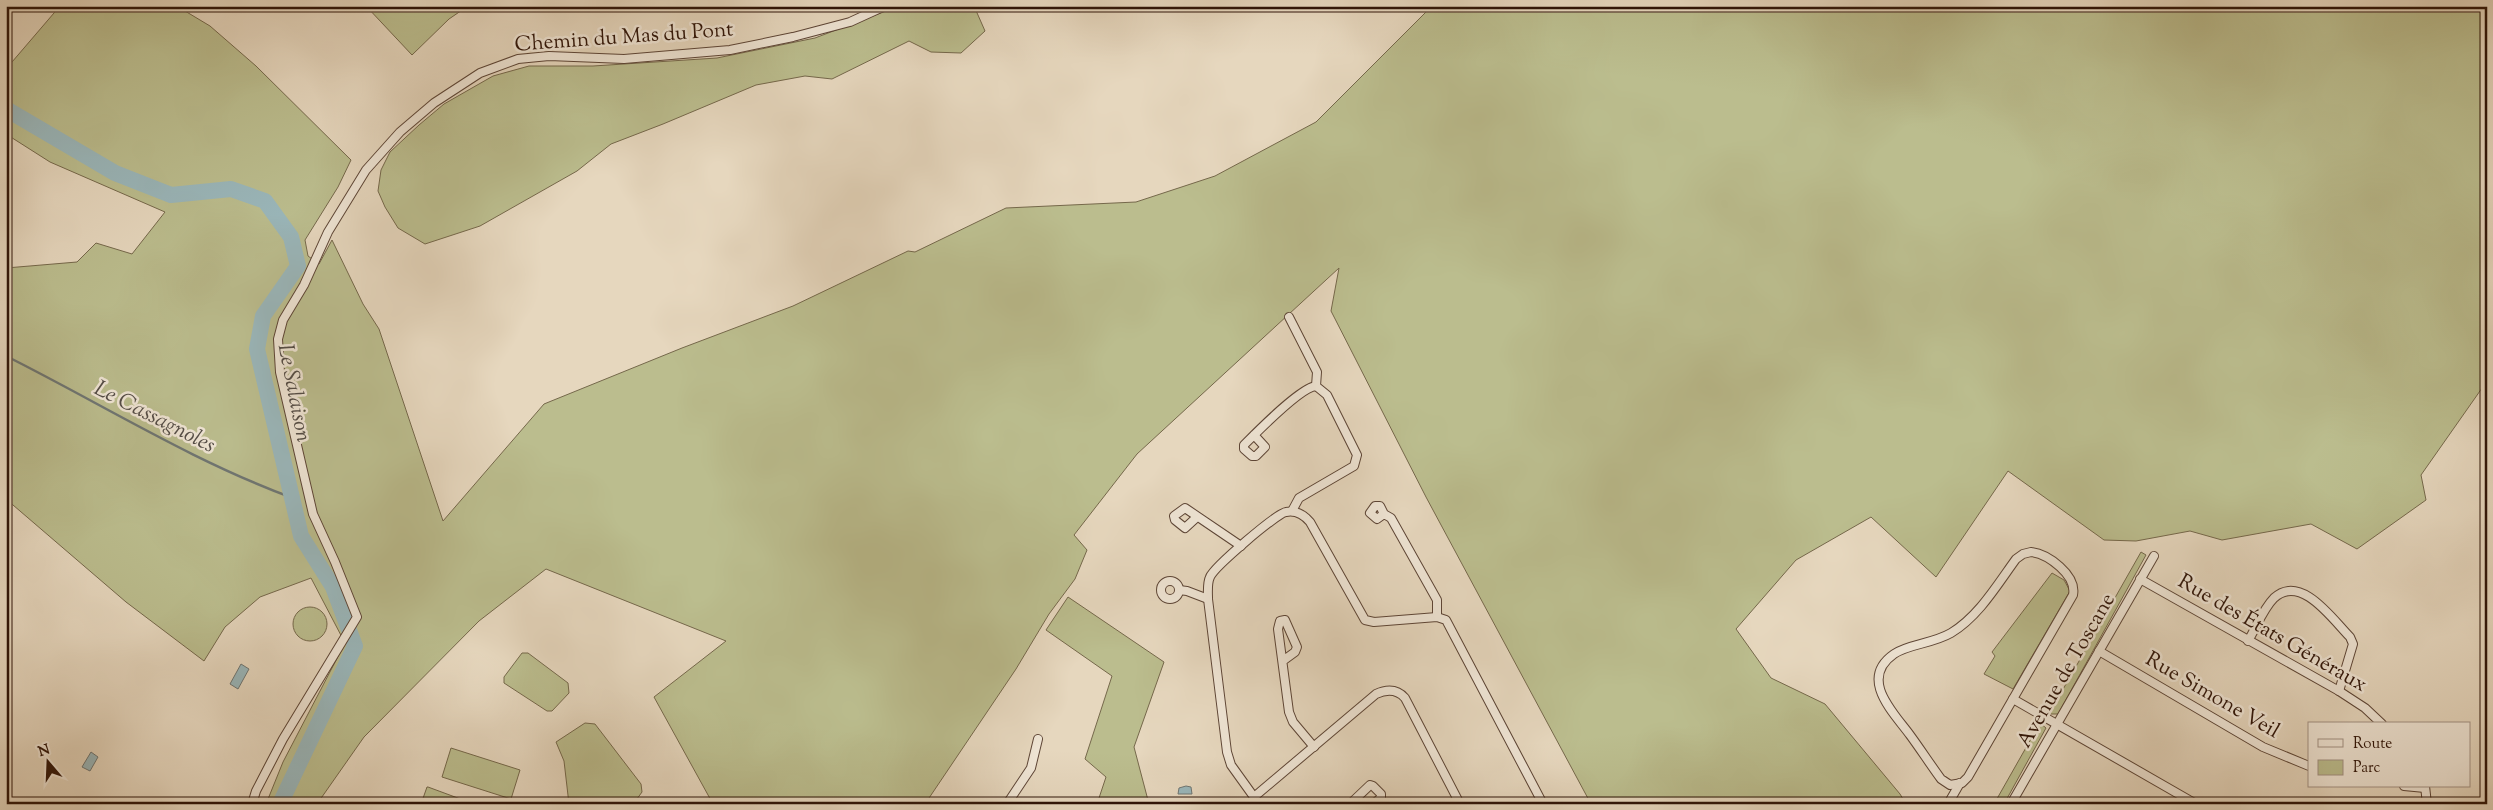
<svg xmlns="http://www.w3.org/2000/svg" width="2493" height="810" font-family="'Sorts Mill Goudy',serif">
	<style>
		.green { fill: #bbbd8e; stroke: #75684b }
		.water { fill: #9ab7bb; stroke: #6f7673 }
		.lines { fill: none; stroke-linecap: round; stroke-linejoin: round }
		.stream { stroke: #6f7673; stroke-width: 2.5 }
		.river { stroke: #9ab7bb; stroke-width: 16 }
		.street-casing { stroke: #5d4536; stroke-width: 10 }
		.street { stroke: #efe5d5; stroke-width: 8 }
		.labels { text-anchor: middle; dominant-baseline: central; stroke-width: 5; stroke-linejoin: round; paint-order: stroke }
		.street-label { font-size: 21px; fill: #2f1408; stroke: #efe5d5 }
		.water-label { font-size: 22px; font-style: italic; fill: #544d47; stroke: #efe5d5 }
	</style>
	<rect width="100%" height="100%" fill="#e6d7be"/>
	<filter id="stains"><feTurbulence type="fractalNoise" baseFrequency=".004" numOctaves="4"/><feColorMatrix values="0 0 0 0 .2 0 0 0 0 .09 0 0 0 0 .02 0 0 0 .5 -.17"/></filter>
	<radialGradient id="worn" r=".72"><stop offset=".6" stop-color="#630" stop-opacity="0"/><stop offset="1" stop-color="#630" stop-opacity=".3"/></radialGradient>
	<g class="green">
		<path d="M60 6 180 8 210 26 256 66 351 160 338 187 305 240 308 256 319 264 332 240 363 304 379 329 443 521 544 404 682 348 793 306 908 251 915 252 1006 208 1136 202 1215 176 1316 122 1432 6H2487V381L2421 475 2426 500 2357 549 2311 524 2222 540 2190 531 2136 541 2104 540 2008 471 1936 577 1871 517 1796 560 1736 629 1771 678 1825 704 1900 794 1906 804H1591L1426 497 1331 311 1339 268 1137 454 1074 535 1087 550 1075 579 1049 614 1016 669 925 804H713L654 697 726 641 546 569 479 621 364 737 317 804H266L283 762 345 643 311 578 260 597 225 627 204 661 126 602 6 499V268L77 262 96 243 132 254 165 212 50 162 6 134V69Z"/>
		<path d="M366 6H468L449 19 412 55Z"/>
		<path d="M899 6H974L985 31 961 53 931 52 909 41 832 79 805 76 756 85 663 124 611 144 577 171 480 226 425 244 398 228 385 207 378 191 381 170 390 152 419 125 444 104 493 76 529 66H593L717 58 815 38Z"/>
		<path d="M2141 552 2146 555 2058 714H2049Z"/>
		<path d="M2052 573 2064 580 2070 591 2013 689 1984 674 1995 656 1992 652Z"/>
		<path d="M1068 597 1164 662 1134 747 1149 804H1097L1106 777 1085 759 1112 676 1046 630Z"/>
		<circle cx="310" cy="624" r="17"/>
		<path d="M522 653H528L568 683 569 693 552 711H547L504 683V677Z"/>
		<path d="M585 723 595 724 641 784 642 792 634 803 569 804 564 761 556 742Z"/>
		<path d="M2040 723 2046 728 2004 804H1994Z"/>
		<path d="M451 748 520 770 511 799 442 777Z"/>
		<path d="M427 787H428L474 804H421Z"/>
	</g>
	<g class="water">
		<path d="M241 664 249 669 238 689 230 684Z"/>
		<path d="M91 752 98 757 90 771 82 767Z"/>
		<path d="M1186 786 1191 787 1192 794H1178L1179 788Z"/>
	</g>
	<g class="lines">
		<path class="stream" d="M6 356C102 404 192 461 293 498"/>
		<path class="river" d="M6 109 115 173 171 195 231 189 265 201 291 237 298 266 263 316 257 349 301 536 333 587 355 646 280 804"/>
		<g class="street-casing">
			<g id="street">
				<path d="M1289 317 1317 372 1316 386 1327 395 1357 455 1354 466 1299 498 1292 511"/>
				<path d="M1254 435 1265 447 1256 456H1252L1244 449V445C1257 432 1301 387 1316 386"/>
				<path d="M1384 514 1377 519 1370 513 1375 506H1380L1384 514 1391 518 1437 600V617"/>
				<path d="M1197 517 1185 528 1175 520 1174 516 1185 508 1241 546"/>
				<path d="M2031 552C2048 554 2077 575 2073 595L1968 777 1962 783 1950 785 1941 779C1930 764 1921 750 1910 735 1894 713 1858 679 1894 654 1908 644 1932 644 1951 633 1979 616 1997 585 2016 559L2023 554Z"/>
				<path d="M2140 579 2339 691 2365 708 2382 724"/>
				<circle cx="1170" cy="590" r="9"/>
				<path d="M1179 590 1187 591 1208 599"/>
				<path d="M2248 641C2256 628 2263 609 2274 598 2301 573 2333 620 2350 637L2353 644 2339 691"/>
				<path d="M2099 651 2263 747 2309 766"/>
				<path d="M1284 660 1295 652 1297 647 1285 620 1280 621 1278 629 1289 712 1293 722 1314 747"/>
				<path d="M2013 699 2196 804"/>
				<path d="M2404 786 2425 788"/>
				<path d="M2425 786 2427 804"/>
				<path d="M1254 797 1376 694C1387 689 1397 689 1405 698L1460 804"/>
				<path d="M252 804 256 791 283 739 357 617 335 562 313 514 280 372 278 339 283 320 304 285 328 232 366 170 400 132 434 103 480 73 518 59 549 56 624 59 730 50 793 37 850 22 885 6"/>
				<path d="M1007 804 1031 768 1038 739"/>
				<path d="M1259 804 1231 765 1227 752 1208 599C1208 592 1207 583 1210 577 1214 567 1277 513 1286 512 1296 510 1304 515 1310 522L1365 620 1374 622 1437 617 1446 620 1543 804"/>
				<path d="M1350 804 1370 785 1373 786 1381 794V798L1373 804"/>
				<path d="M1948 804 1960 783"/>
				<path d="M2011 804 2154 556"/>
			</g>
		</g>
		<use href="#street" class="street"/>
	</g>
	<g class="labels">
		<g class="street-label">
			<text transform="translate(624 38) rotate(-4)">Chemin du Mas du Pont</text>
			<text transform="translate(2272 634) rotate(30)">Rue des États Généraux</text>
			<text transform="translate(2067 671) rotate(-60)">Avenue de Toscane</text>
			<text transform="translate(2212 696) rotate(30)">Rue Simone Veil</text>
		</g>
		<g class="water-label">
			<text transform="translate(293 393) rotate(79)">Le Salaison</text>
			<text transform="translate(154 418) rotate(27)">Le Cassagnoles</text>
		</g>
	</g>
	<rect width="2493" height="810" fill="none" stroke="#e6d7be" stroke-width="25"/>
	<rect x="8" y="8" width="2478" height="795" fill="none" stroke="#2f1408" stroke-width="2.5"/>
	<rect x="12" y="12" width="2468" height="785" fill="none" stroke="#2f1408"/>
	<rect x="2308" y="722" width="162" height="65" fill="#efe5d5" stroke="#a29183"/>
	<rect x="2318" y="739" width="25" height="8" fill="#efe5d5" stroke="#a29183"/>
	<text x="2353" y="748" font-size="15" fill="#2f1408">Route</text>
	<rect x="2318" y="760" width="25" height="15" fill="#bbbd8e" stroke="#a29183"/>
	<text x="2353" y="772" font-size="15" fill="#2f1408">Parc</text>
	<g transform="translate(48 762) rotate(341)" stroke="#efe5d5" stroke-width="4" paint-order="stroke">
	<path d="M0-4L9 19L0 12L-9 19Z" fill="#2f1408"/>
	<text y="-8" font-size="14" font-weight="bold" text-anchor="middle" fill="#2f1408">N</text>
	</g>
	<rect width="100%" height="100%" filter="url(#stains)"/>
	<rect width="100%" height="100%" fill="url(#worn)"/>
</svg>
